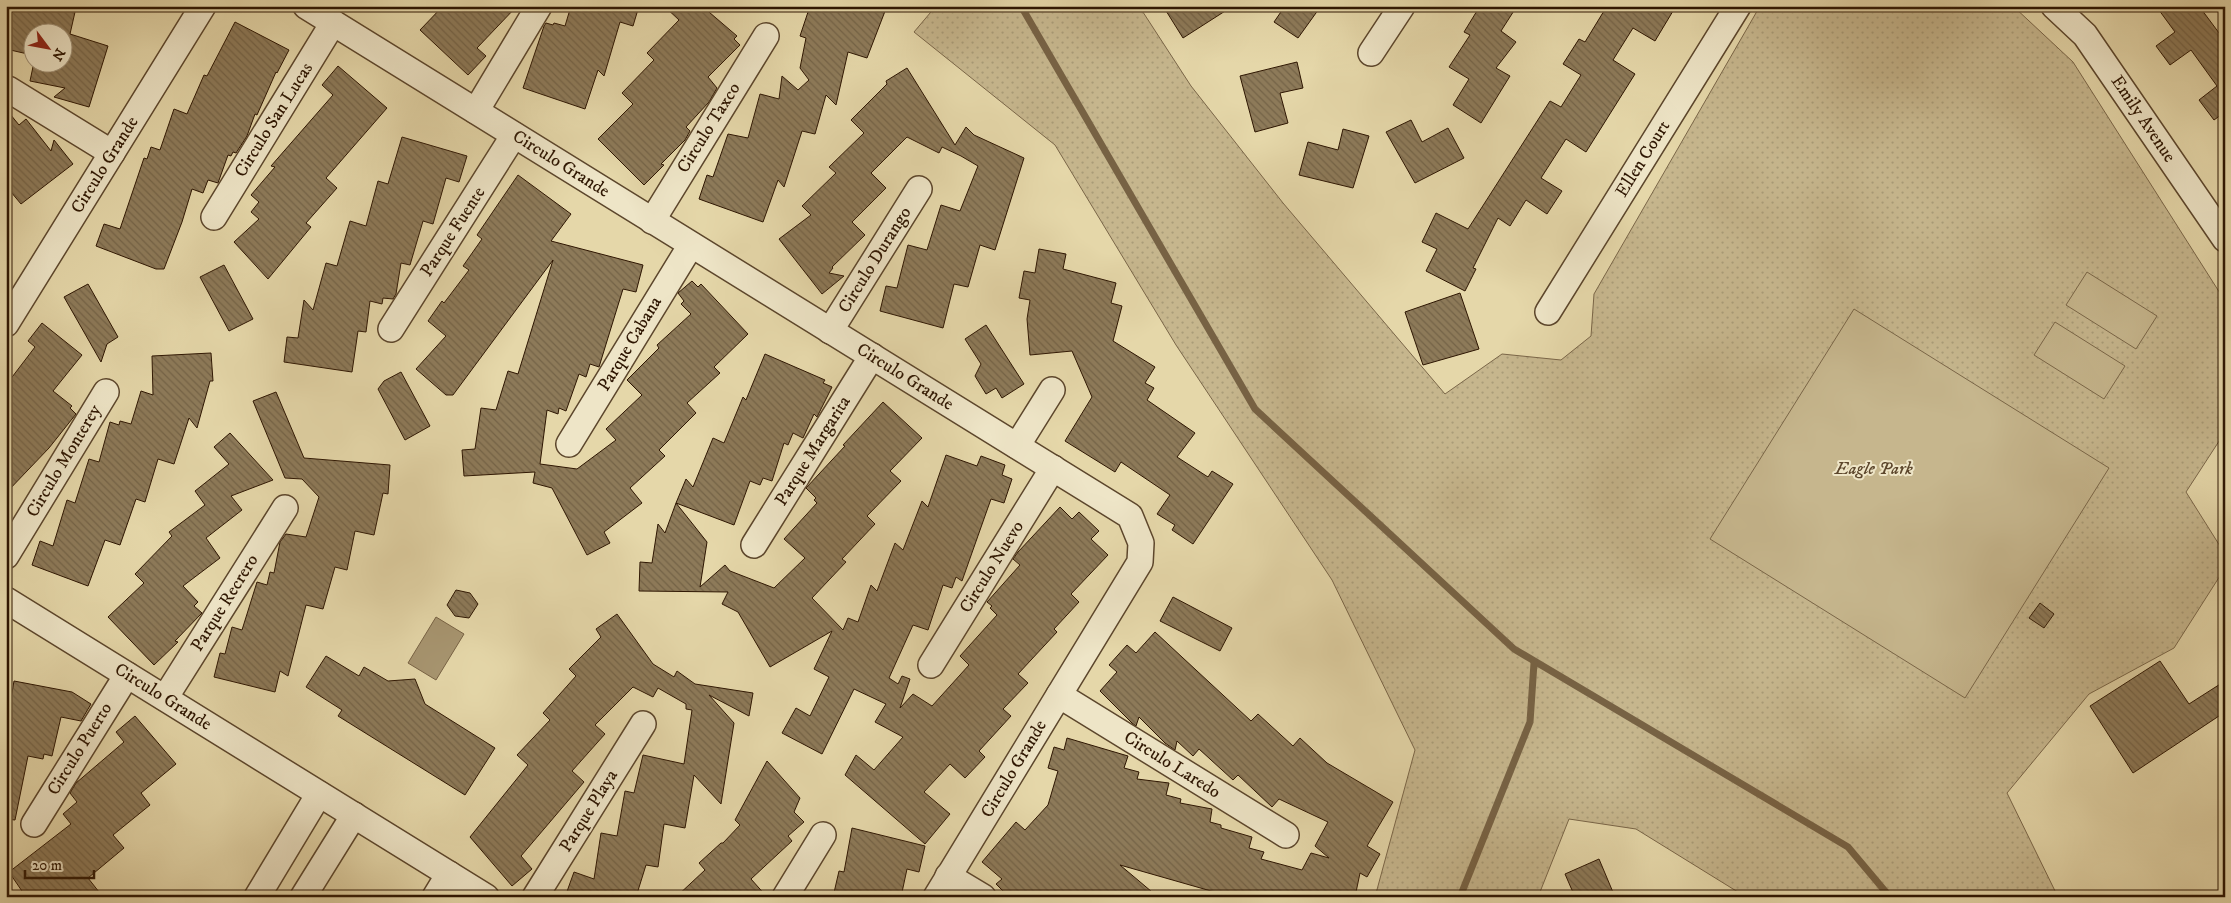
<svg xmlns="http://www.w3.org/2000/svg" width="2231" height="903" font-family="'IM FELL DW Pica',serif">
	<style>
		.grass { fill: url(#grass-dots); stroke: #7a6648 }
		.garden { fill: #c6b68d; stroke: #7a6648 }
		.water { fill: #a79570; stroke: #776244 }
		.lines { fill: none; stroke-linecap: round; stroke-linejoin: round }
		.stream { stroke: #776244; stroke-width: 7 }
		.building { fill: url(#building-back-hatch); stroke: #2e1602 }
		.minor-casing { stroke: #5c462c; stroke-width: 28 }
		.minor { stroke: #eee5c7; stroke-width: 25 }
		.labels { text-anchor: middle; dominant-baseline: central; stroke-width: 4; stroke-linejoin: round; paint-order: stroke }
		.street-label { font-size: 18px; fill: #2e1602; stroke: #eee5c7 }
		.park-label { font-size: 18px; font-style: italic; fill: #5c462c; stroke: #eee5c7 }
	</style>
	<defs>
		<pattern id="grass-dots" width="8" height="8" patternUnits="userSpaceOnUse" patternTransform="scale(1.25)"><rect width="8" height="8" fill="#c6b68d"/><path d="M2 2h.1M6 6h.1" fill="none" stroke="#aa9c78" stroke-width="1.8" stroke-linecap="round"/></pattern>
		<pattern id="building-back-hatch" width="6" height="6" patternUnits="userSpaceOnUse" patternTransform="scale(1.25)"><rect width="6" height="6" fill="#8d7a59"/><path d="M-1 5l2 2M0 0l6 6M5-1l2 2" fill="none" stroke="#746347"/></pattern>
	</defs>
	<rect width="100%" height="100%" fill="#e5d7a9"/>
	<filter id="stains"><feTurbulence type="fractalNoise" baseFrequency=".004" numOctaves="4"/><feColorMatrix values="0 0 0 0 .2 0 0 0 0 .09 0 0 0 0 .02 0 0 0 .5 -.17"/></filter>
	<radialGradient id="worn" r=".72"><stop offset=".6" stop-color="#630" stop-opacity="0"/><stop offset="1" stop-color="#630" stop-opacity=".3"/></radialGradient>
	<path class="grass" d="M936 6H1139L1191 86 1283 203 1445 394 1502 354 1561 360 1591 336 1594 294 1760 6H2013L2073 62 2225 301V432L2186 492 2225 554V568L2174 648 2089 694 2007 793 2058 897H1746L1636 829 1569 819 1538 897H1375L1415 750 1332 580 1176 345 1055 145 914 32Z"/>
	<g class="garden">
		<path d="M2087 272 2157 316 2136 349 2066 305Z"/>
		<path d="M1854 309 2109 468 1965 698 1710 539Z"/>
		<path d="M2055 322 2125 366 2104 399 2034 355Z"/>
	</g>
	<path class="water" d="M436 617 464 634 436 680 408 663Z"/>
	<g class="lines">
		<g class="stream">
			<path d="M1021 6 1255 409 1514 649 1848 847 1890 897"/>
			<path d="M1460 897 1530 722 1534 663"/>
		</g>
	</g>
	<g class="building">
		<path d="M6 6H51L75 12 70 34 108 46 89 107 54 97 65 88 30 81 34 62H62V32H32V55L6 49Z"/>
		<path d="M443 6H517L477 48 486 56 468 75 420 30Z"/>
		<path d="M571 6H639L633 26 620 22 604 76 598 70 585 109 523 88 544 26 546 23 553 25 554 23 565 26Z"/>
		<path d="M664 6H702L737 36 734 39 740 45 708 77 717 88 709 102 686 127 690 131 685 140 661 164 664 165 644 185 598 139 633 104 622 93 654 60 647 53 679 20Z"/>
		<path d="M810 6H887L867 58 848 52 836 105 826 95 815 134 802 131 784 187 778 180 763 222 699 199 707 175 713 177 728 134 748 138 760 94 779 99 782 76 798 90 809 80 800 68 806 38 800 36Z"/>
		<path d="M1163 6H1233L1183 38Z"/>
		<path d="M1285 6H1321L1298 38 1274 22Z"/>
		<path d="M1480 6H1517L1501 31 1516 42 1496 68 1510 76 1481 123 1453 105 1469 79 1449 67 1470 35 1464 32Z"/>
		<path d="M1607 6H1676L1655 41 1633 28 1613 60 1635 74 1586 152 1566 139 1541 178 1562 191 1547 214 1526 200 1510 226 1498 218 1473 268 1476 269 1465 291 1426 271 1437 249 1422 242 1436 213 1468 229 1550 101 1561 107 1581 75 1563 64 1579 39 1585 42Z"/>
		<path d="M2156 6H2199L2225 41V112L2214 120 2199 100 2217 86 2191 50 2170 65 2156 46 2175 32Z"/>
		<path d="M235 22 289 50 277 73 276 72 257 115 255 114 247 136 236 153 233 152 231 156 228 155 218 183 208 180 203 193 192 189 182 222 164 269H156L96 246 104 224 120 229 144 158 147 159 151 147 160 150 174 109 187 114 204 75 207 76Z"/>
		<path d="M1297 62 1303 88 1280 93 1288 123 1255 132 1240 76Z"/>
		<path d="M338 66 387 108 326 178 337 188 306 223 311 227 268 279 234 242 259 219 251 212 259 202 251 195 275 167 271 166 333 95 322 85Z"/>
		<path d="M907 68 955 145 966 127 974 135 1024 158 995 250 980 245 968 287 954 284 943 328 880 311 886 286 897 288 908 245 927 250 941 205 960 211 978 166 961 156 942 147 939 153 907 137 871 173 886 188 852 222 865 235 832 267 833 268 829 273 844 276 822 294 779 239 811 215 802 206 836 173 829 167 864 133 851 120 887 84 886 81Z"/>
		<path d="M6 109 19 125 26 119 51 151 54 140 73 164 21 204 6 186Z"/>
		<path d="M1411 120 1422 142 1448 128 1464 158 1415 183 1386 132Z"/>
		<path d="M1343 129 1369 136 1353 188 1299 175 1308 142 1338 150Z"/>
		<path d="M402 137 467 156 459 182 446 178 433 224 423 221 410 265 401 263 396 294 393 299 383 298 382 304 370 301 366 332 358 331 352 372 284 362 287 337 298 338 304 300 313 310 326 263 337 266 350 221 366 226 378 181 388 184Z"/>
		<path d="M518 175 571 214 551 241 643 265 636 292 623 289 599 367 590 364 586 377 579 374 566 411 559 408 558 414 547 410 540 464 577 469 616 440 606 429 642 395 627 380 659 348 657 345 691 314 681 304 684 301 678 293 692 281 698 287 701 284 748 334 714 367 720 373 687 403 696 413 659 450 665 456 630 488 642 503 604 532 610 543 587 555 552 488 533 483 535 472 464 476 462 450 475 449 481 408 496 410 508 371 518 374 553 260 453 395H446L416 369 446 336 428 321 442 301 444 303 469 270 463 266 482 239 477 235Z"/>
		<path d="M1039 249 1066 254 1063 269 1116 283 1111 303 1122 306 1113 341 1155 367 1145 383 1154 388 1147 400 1195 433 1177 457 1208 477 1212 471 1233 484 1193 544 1172 530 1175 525 1157 514 1170 495 1121 462 1115 472 1065 441 1092 397 1072 351 1030 355 1027 319 1030 300 1019 298 1024 271 1035 273Z"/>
		<path d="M224 265 253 319 229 331 200 277Z"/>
		<path d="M88 284 118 337 107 344 101 362 64 297Z"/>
		<path d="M1460 293 1479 349 1423 365 1405 312Z"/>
		<path d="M42 323 82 355 53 391 72 406 70 408 76 414 49 448 6 493V385L35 347 28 341Z"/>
		<path d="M986 325 1024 384 1002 398 996 388 986 394 975 376 981 364 965 339Z"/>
		<path d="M211 353 213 381H210L197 428 189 418 174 464 158 459 145 502 136 499 120 545 105 540 88 586 32 565 40 541 53 546 67 500 75 503 89 459 99 462 110 422 119 425 120 421 131 424 141 391 153 395 152 356Z"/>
		<path d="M765 354 825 380 823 383 832 387 817 417 814 414 803 438 793 433 788 445 784 443 772 481 763 478 760 485 750 481 734 525 676 503 686 479 693 487 713 438 724 443 743 397 746 400Z"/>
		<path d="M401 372 430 426 405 440 378 389 384 381Z"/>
		<path d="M276 392 304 458 390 465 388 494 383 493 374 535 355 531 347 570 335 567 323 609 306 605 288 676 280 671 275 692 214 677 220 653 225 654 232 627 242 630 257 582 267 585 270 572 274 573 280 542 286 534 306 537 319 497 302 479 285 478 253 401Z"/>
		<path d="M883 402 922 438 890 471 901 481 867 516 875 524 842 559 846 562 812 598 843 630 848 618 858 622 871 585 877 591 895 543 903 550 922 501 928 507 946 455 977 466 981 456 1005 465 1002 475 1012 479 1004 503 991 499 962 581 956 577 952 588 943 585 928 630 913 625 889 678 898 684 902 676 910 679 900 708 913 694 932 706 969 665 960 656 997 615 990 608 992 606 987 602 1020 565 1013 559 1018 552 1060 507 1072 519 1079 512 1099 531 1091 539 1108 555 1071 594 1079 602 1054 629 1057 632 1018 674 1028 683 1003 709 1011 716 979 751 985 757 965 778 950 764 924 792 950 814 925 844 845 775 856 755 874 770 903 737 875 722 886 704 854 689 822 754 782 733 796 708 810 716 829 677 814 669 832 631 770 667 738 612 722 604 728 592 639 591 640 562 652 563 658 524 665 533 676 503 707 542 700 587 725 565 730 571 774 588 805 558 784 539 817 503 814 500 816 498 806 488 845 446 843 445Z"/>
		<path d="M230 433 273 480 231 496 242 510 206 538 220 558 183 586 198 602 194 606 202 613 175 641 178 642 154 665 108 617 144 583 135 574 172 536 169 532 205 505 195 491 229 464 214 447Z"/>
		<path d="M456 590 470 593 478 604 469 618 455 616 447 605Z"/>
		<path d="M1173 597 1232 628 1220 651 1160 621Z"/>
		<path d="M2040 603 2054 614 2044 628 2029 618Z"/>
		<path d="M617 614 653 664 674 677 677 671 695 684 753 693 749 716 709 695 734 723 721 804 694 775 685 828 664 824 658 867 646 865 636 897H565L574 872 594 879 601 833 617 836 625 791 634 793 643 755 684 764 692 710 686 709V704L658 688 653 697 633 687 595 725 605 734 572 771 584 782 521 856 532 869 512 886 470 837 528 765 517 755 550 720 543 713 576 676 569 669 601 637 596 629Z"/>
		<path d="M1155 632 1251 721 1258 714 1293 746 1300 738 1327 763 1393 802 1367 846 1380 854 1367 877 1360 873 1355 897H1232L1120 865 1158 897H1009L996 884 1002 879 982 862 1016 822 1025 830 1048 805 1058 771 1048 768 1054 747 1064 750 1067 738 1128 756 1124 768 1139 772 1137 779 1169 783 1166 795 1181 799 1180 803 1212 809 1210 822 1221 825V828L1252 837 1249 848 1264 852 1261 859 1302 870 1311 853 1329 858 1315 846 1328 822 1279 799 1272 807 1238 775 1233 780 1199 749 1193 756 1177 741 1175 750 1165 743 1139 717 1136 726 1132 723 1100 691 1117 672 1109 665 1127 645 1136 653Z"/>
		<path d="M326 656 359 676 364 667 388 681 415 679 425 704 495 748 465 795 338 716 342 710 306 687Z"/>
		<path d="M2160 661 2189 704 2225 681V712L2133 773 2090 706Z"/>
		<path d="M14 681 72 692 91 704 81 721 61 717 52 756 44 754 43 759 28 756 15 820 6 819V726Z"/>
		<path d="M135 716 176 764 141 793 150 805 113 835 124 848 88 878 103 897H26L9 872 71 824 63 814 77 802 70 793 76 783 124 742 116 732Z"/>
		<path d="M767 761 800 798 794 812 804 822 788 836 792 841 751 879 767 897H676L705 870 699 863 721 843H723L740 825 735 820Z"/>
		<path d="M852 828 925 846 919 872 907 869 901 897H833L839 871 844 872Z"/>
		<path d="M1599 859 1615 897H1575L1565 874Z"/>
	</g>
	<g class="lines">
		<g class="minor-casing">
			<g id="minor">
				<path d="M306 6 1130 516 1141 543 1140 562 936 897"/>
				<path d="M2054 6 2085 35 2225 239"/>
				<path d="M1371 53 1402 6"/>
				<path d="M8 89 112 153"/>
				<path d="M476 111 539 6"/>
				<path d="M214 217 333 23"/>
				<path d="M652 221 766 36"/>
				<path d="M1548 312 1738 6"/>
				<path d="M6 324 203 6"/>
				<path d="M391 329 514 135"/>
				<path d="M830 331 919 189"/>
				<path d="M569 444 691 245"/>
				<path d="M1017 446 1052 390"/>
				<path d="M754 545 872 356"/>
				<path d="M6 556 106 392"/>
				<path d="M6 600 486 897"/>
				<path d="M931 665 1053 468"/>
				<path d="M1059 695 1286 835"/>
				<path d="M165 698 285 508"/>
				<path d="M34 824 127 675"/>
				<path d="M948 876 983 897"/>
				<path d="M257 897 319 794"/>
				<path d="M303 897 354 815"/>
				<path d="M435 897 449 874"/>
				<path d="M535 897 643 724"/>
				<path d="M785 897 823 835"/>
			</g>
		</g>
		<use href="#minor" class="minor"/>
	</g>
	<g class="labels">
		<g class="street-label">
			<text transform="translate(2143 119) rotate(56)">Emily Avenue</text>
			<text transform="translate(274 120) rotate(-58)">Circulo San Lucas</text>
			<text transform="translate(709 128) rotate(-58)">Circulo Taxco</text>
			<text transform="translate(1643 159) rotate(-58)">Ellen Court</text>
			<text transform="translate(561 164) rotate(32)">Circulo Grande</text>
			<text transform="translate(105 165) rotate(-58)">Circulo Grande</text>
			<text transform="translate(453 232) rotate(-57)">Parque Fuente</text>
			<text transform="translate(875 260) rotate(-58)">Circulo Durango</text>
			<text transform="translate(630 344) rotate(-59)">Parque Cabana</text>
			<text transform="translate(905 377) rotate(32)">Circulo Grande</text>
			<text transform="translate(813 451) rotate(-58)">Parque Margarita</text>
			<text transform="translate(64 461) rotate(-59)">Circulo Monterey</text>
			<text transform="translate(992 567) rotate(-58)">Circulo Nuevo</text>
			<text transform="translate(225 603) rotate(-58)">Parque Recrero</text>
			<text transform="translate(163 697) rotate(32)">Circulo Grande</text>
			<text transform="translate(80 749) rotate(-58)">Circulo Puerto</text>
			<text transform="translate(1172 765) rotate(32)">Circulo Laredo</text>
			<text transform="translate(1014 769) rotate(-59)">Circulo Grande</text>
			<text transform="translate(589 811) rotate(-58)">Parque Playa</text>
		</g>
		<g class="park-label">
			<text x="1874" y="469">Eagle Park</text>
		</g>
	</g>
	<rect width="2231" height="903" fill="none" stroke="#e5d7a9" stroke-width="25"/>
	<rect x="8" y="8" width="2216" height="888" fill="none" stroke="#2e1602" stroke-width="2.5"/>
	<rect x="12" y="12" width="2206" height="878" fill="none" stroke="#2e1602"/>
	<g transform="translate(48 48) rotate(122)"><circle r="24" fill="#eee5c7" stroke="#a19278"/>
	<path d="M0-4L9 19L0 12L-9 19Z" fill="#8f2418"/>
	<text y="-8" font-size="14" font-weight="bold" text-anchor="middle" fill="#2e1602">N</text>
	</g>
	<path d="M25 870v8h69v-8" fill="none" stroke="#2e1602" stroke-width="2.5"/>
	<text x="32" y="870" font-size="15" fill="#2e1602" stroke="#eee5c7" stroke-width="4" paint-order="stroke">20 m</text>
	<rect width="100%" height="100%" filter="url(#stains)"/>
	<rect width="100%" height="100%" fill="url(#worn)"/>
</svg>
